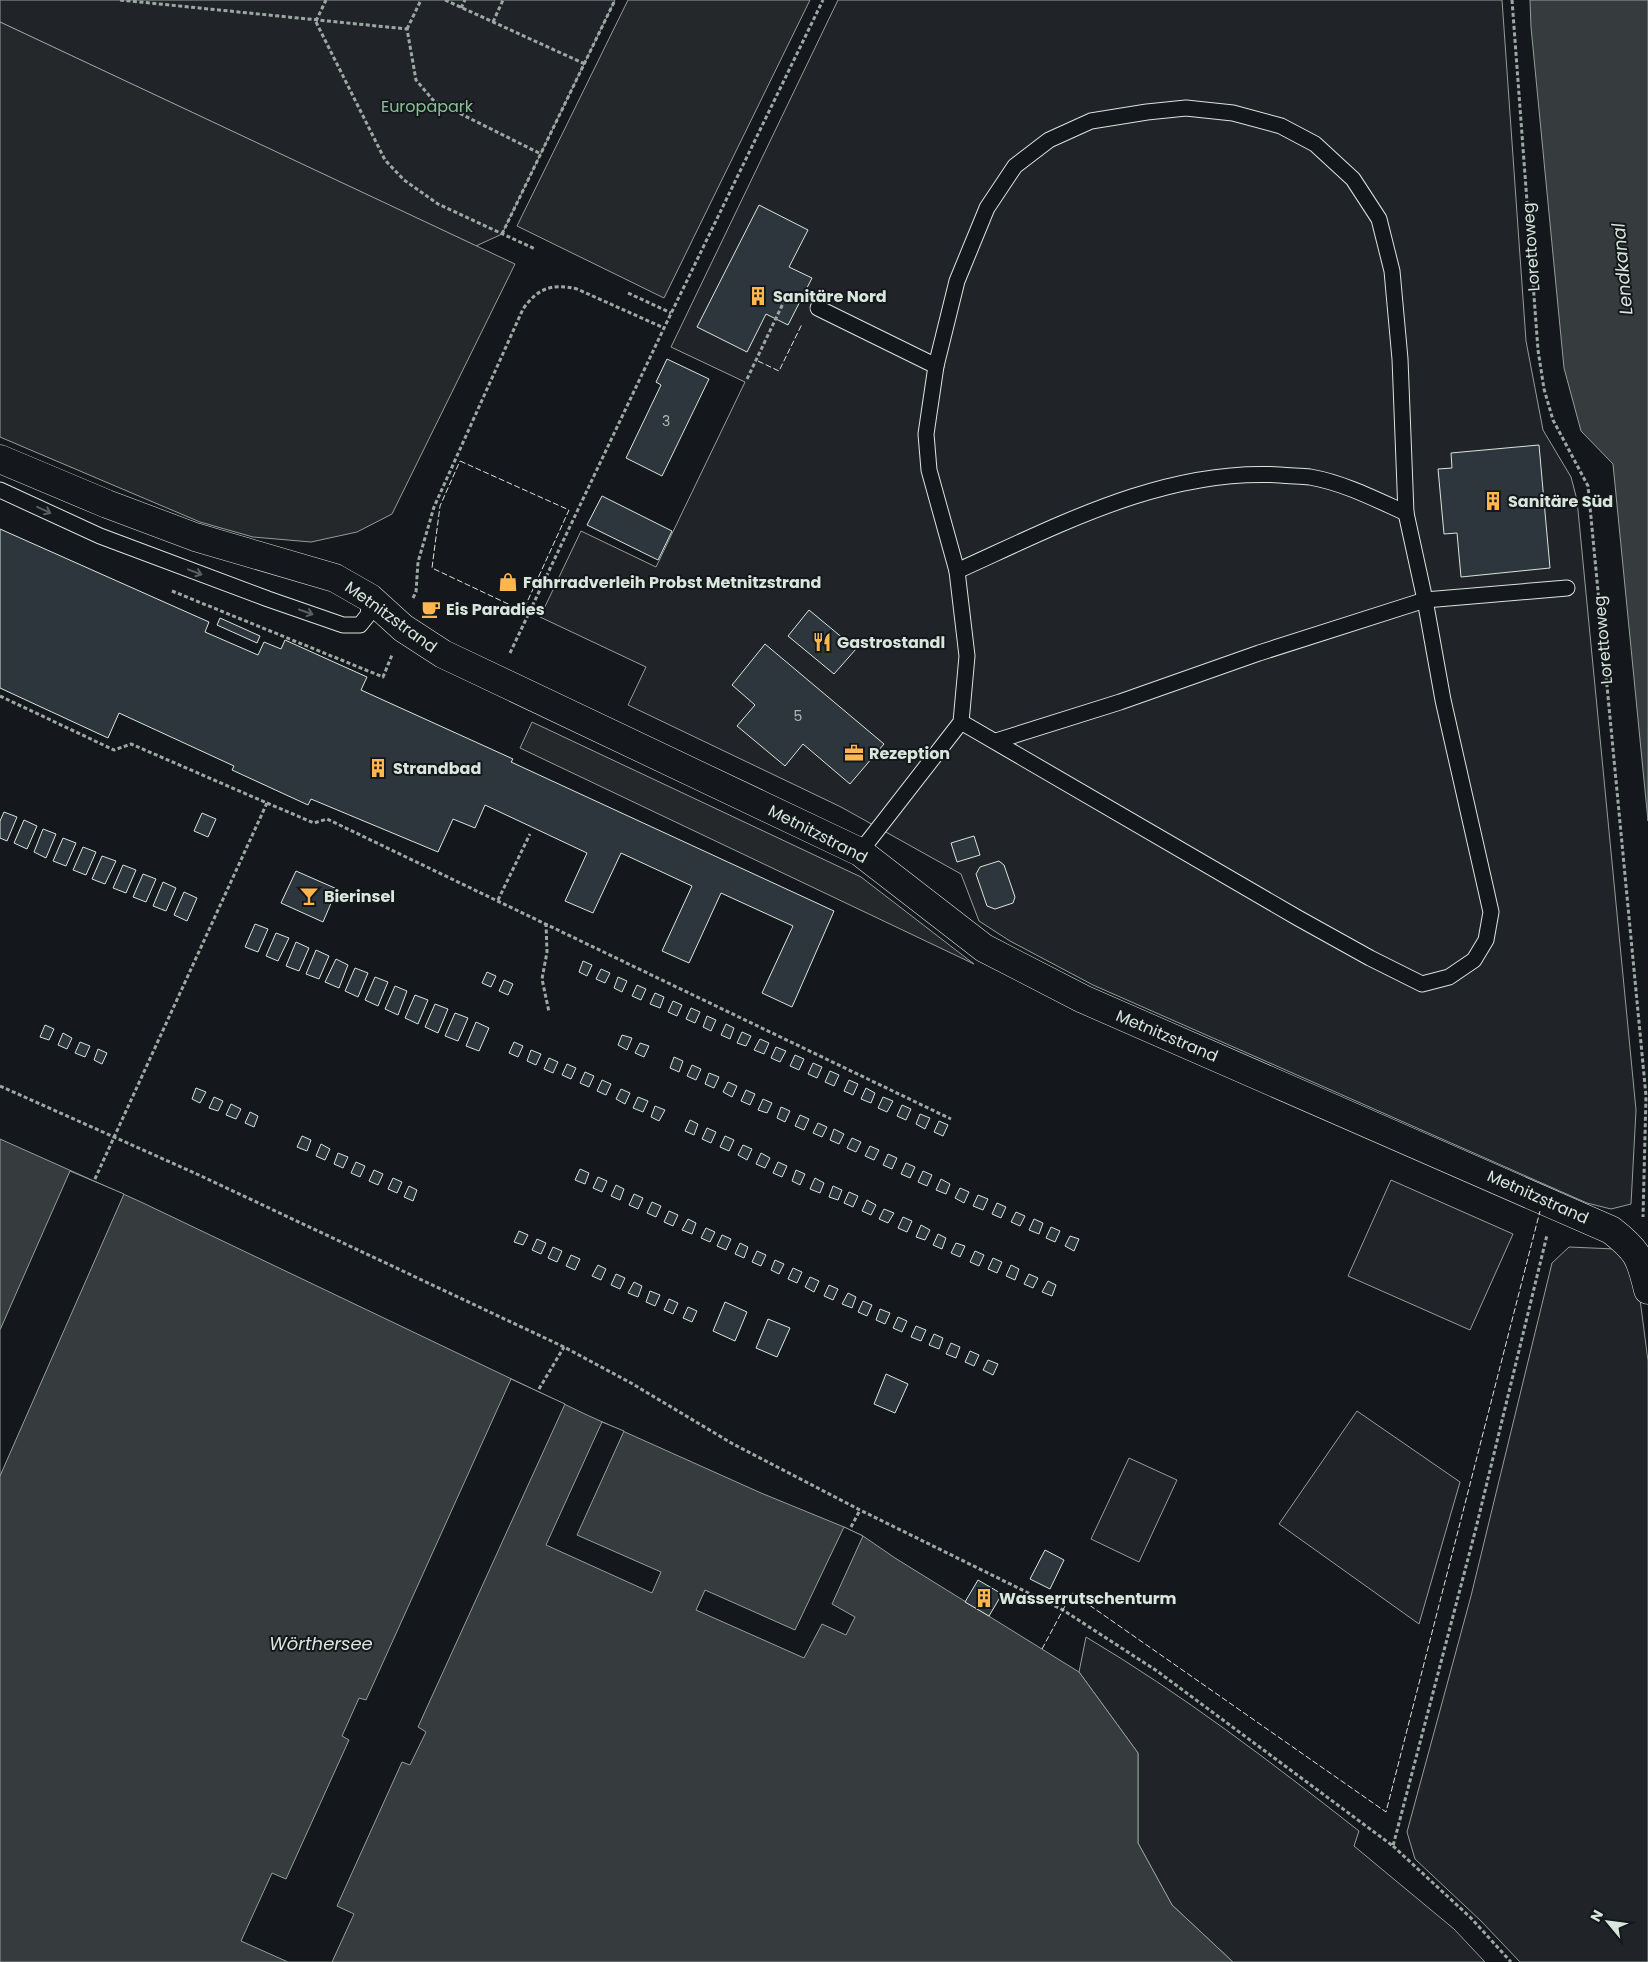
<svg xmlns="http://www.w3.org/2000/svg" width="1648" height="1962" font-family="Poppins,sans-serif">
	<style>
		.green { fill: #202428; stroke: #939e99 }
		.parking { fill: #24282b; stroke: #939e99 }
		.water { fill: #363b3e; stroke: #939e99 }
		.pier { fill: #14181c; stroke: #939e99 }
		.building { fill: #2c363c; stroke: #d8e6dc }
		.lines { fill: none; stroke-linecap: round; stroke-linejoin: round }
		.lane-casing { stroke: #d8e6dc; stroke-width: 17 }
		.street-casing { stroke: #d8e6dc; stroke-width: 29 }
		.path { stroke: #9da8a2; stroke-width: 3; stroke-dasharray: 4 2.5; stroke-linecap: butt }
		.lane { stroke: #14181c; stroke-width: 15 }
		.street { stroke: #14181c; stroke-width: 28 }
		.fence { stroke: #d8e6dc; stroke-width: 1; stroke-dasharray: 6 2.5; stroke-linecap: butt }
		.oneway { stroke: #59605f }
		.labels { text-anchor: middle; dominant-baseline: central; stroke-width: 4; stroke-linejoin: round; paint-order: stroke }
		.number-label { font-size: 14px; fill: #adbab4 }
		.park-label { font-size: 16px; fill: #8ac095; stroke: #14181c }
		.street-label { font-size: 16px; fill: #d8e6dc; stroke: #14181c }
		.poi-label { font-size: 16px; font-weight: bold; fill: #d8e6dc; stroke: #14181c; text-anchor: start }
		.water-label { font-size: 18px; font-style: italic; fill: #d8e6dc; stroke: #14181c }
	</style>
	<rect width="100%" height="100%" fill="#14181c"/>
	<g class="green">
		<path d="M0 0H615L502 234 476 246 0 22Z"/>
		<path d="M838 0H1502L1526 341 1543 430 1571 477 1577 500 1636 1110 1631 1204 1611 1209 1587 1203 1093 985 1010 941 979 921 961 874 841 807 628 705 646 667 540 617 581 531 656 567 745 382 671 347Z"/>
		<path d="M1391 1180 1513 1234 1470 1330 1348 1276Z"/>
		<path d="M1569 1247 1615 1249 1636 1268 1648 1361V1962H1520L1481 1921 1415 1859 1407 1832 1471 1596 1552 1263Z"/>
		<path d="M1357 1411 1460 1482 1419 1624 1279 1524Z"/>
		<path d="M1129 1458 1177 1480 1139 1562 1091 1539Z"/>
		<path d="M1086 1637C1182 1694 1271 1762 1359 1831L1354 1846 1454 1929 1485 1962H1233L1172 1905 1138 1843V1753L1079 1672Z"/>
	</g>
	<g class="parking">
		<path d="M628 0H810L664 298 517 226Z"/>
		<path d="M0 22 515 264 392 514 357 532 311 542 253 537 200 522 0 437Z"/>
		<path d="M532 722 861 877 974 964 520 748Z"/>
	</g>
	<g class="water">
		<path d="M1530 0H1648V821L1613 464 1581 431 1564 368 1531 27Z"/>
		<path d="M0 1139 141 1202 587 1415 761 1493 844 1527 863 1536 895 1558 1079 1672 1138 1753V1843L1172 1905 1233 1962H0Z"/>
	</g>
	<g class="pier">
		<path d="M70 1171 124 1194 0 1476V1330Z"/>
		<path d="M511 1379 565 1404 418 1727 426 1732 410 1765 402 1762 337 1906 354 1914 332 1962H288L241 1941 272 1873 286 1879 349 1740 342 1736 359 1698 366 1700Z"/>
		<path d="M602 1422 624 1431 577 1535 661 1572 652 1593 546 1545Z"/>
		<path d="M844 1527 863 1536 832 1604 855 1617 846 1635 822 1624 804 1658 696 1610 705 1590 795 1630Z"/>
	</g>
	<g class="building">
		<path d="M759 205 808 230 789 267 812 278 788 325 766 314 747 352 697 327Z"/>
		<path d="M667 359 709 379 662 476 626 458 661 385 656 382Z"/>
		<path d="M1539 445 1550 568 1461 577 1457 533 1444 534 1438 469 1452 468 1451 453Z"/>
		<path d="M602 496 672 531 658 560 587 525Z"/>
		<path d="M0 529 209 622 205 632 258 655 264 642 281 649 285 640 367 677 361 690 513 759 511 762 834 911 792 1007 762 993 793 926 721 893 689 963 662 951 692 886 621 853 593 913 565 901 587 853 485 805 475 828 453 819 438 852 311 799 308 805 232 770 234 766 119 713 108 738 0 688Z"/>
		<path d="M809 610 856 649 834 674 788 636Z"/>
		<path d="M220 618 260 636 257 643 217 625Z"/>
		<path d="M765 644 884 744 850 784 803 744 785 766 737 726 755 705 732 685Z"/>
		<path d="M4 812 17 817 7 841 0 838V821Z"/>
		<path d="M202 813 216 819 208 837 194 831Z"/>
		<path d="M24 820 37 826 27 849 14 843Z"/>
		<path d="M43 829 56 834 46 858 34 852Z"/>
		<path d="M974 836 980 855 957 862 951 843Z"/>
		<path d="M63 838 76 843 66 866 53 861Z"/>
		<path d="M83 847 96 852 86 875 73 870Z"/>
		<path d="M102 856 116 861 105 884 92 879Z"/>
		<path d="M999 861 1004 865 1015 897 1013 903 995 909 987 906 976 874 980 867Z"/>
		<path d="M123 865 136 870 126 893 113 888Z"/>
		<path d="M296 871 337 889 323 922 281 903Z"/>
		<path d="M143 874 156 879 146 902 133 897Z"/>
		<path d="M163 882 176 888 166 911 153 906Z"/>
		<path d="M184 892 197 898 187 921 174 915Z"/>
		<path d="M255 924 268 929 258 952 245 947Z"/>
		<path d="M276 933 289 938 278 961 266 956Z"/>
		<path d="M296 942 309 948 299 971 286 966Z"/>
		<path d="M316 950 329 956 319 979 306 974Z"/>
		<path d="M336 959 348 965 339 988 325 982Z"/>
		<path d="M583 961 592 965 587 976 579 972Z"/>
		<path d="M355 968 368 973 358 997 345 991Z"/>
		<path d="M601 969 610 973 605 983 596 979Z"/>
		<path d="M487 972 496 976 491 987 482 983Z"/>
		<path d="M375 977 388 982 378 1006 365 1000Z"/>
		<path d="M618 977 627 981 622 992 614 988Z"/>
		<path d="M504 980 513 984 508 995 499 991Z"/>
		<path d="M637 985 646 989 641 1000 632 996Z"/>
		<path d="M395 986 407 991 398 1015 385 1009Z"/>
		<path d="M655 993 664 997 660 1008 650 1004Z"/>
		<path d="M415 995 428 1000 418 1024 405 1018Z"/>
		<path d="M673 1001 682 1005 677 1016 668 1012Z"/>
		<path d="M435 1004 448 1009 438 1033 425 1027Z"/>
		<path d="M691 1008 700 1012 695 1023 686 1019Z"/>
		<path d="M455 1013 468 1018 458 1041 445 1036Z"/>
		<path d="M707 1016 716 1020 711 1031 703 1027Z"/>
		<path d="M476 1022 489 1028 479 1051 466 1046Z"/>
		<path d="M726 1024 734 1028 730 1039 721 1035Z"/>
		<path d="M45 1025 54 1029 49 1040 40 1037Z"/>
		<path d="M742 1032 751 1036 746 1046 737 1043Z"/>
		<path d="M63 1033 72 1038 67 1049 58 1045Z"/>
		<path d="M622 1035 632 1038 627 1050 618 1045Z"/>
		<path d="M760 1039 769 1043 764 1054 754 1050Z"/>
		<path d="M80 1042 90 1046 85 1057 75 1053Z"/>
		<path d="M514 1042 523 1046 518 1057 509 1053Z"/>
		<path d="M640 1043 649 1046 644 1057 635 1053Z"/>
		<path d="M776 1047 786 1051 780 1062 771 1058Z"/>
		<path d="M98 1049 107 1053 102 1064 94 1060Z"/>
		<path d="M531 1050 541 1054 536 1065 527 1061Z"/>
		<path d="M795 1055 804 1059 799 1070 790 1066Z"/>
		<path d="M674 1057 683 1061 679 1072 670 1068Z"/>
		<path d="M549 1058 558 1062 553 1073 544 1069Z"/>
		<path d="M813 1063 822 1067 817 1078 808 1074Z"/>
		<path d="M567 1064 576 1068 571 1079 562 1075Z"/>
		<path d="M692 1065 701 1069 696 1080 687 1076Z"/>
		<path d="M830 1071 839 1075 834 1086 825 1082Z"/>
		<path d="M585 1072 594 1076 589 1087 580 1083Z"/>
		<path d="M709 1073 719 1077 714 1088 705 1084Z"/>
		<path d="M602 1080 611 1084 606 1095 597 1091Z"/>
		<path d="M849 1080 858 1084 853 1095 844 1091Z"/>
		<path d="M728 1082 737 1086 732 1097 723 1092Z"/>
		<path d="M196 1088 206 1092 200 1103 192 1099Z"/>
		<path d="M866 1088 875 1093 871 1103 861 1099Z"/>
		<path d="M621 1089 630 1093 625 1104 616 1099Z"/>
		<path d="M746 1090 755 1094 750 1105 741 1101Z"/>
		<path d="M214 1097 223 1101 218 1111 209 1108Z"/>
		<path d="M638 1097 648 1101 643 1112 633 1108Z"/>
		<path d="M883 1097 893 1101 887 1112 878 1108Z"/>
		<path d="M763 1099 772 1103 767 1113 758 1110Z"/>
		<path d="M231 1104 241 1109 236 1119 226 1115Z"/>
		<path d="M902 1105 911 1109 906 1120 897 1116Z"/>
		<path d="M655 1106 665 1110 659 1121 651 1117Z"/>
		<path d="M781 1107 790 1111 785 1122 777 1118Z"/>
		<path d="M250 1112 258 1116 254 1127 245 1123Z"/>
		<path d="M920 1114 930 1118 925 1129 916 1124Z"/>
		<path d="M800 1115 809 1119 804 1130 795 1126Z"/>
		<path d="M690 1120 698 1124 694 1135 685 1131Z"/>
		<path d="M939 1121 948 1125 943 1136 934 1132Z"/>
		<path d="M818 1123 827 1127 822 1137 813 1133Z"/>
		<path d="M707 1128 716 1132 711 1143 702 1139Z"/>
		<path d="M834 1129 844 1134 839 1144 830 1140Z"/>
		<path d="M302 1136 311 1140 307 1151 297 1147Z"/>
		<path d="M725 1136 734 1140 729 1151 720 1147Z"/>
		<path d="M852 1138 861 1142 856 1152 847 1148Z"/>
		<path d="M321 1144 330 1149 325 1160 316 1156Z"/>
		<path d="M743 1145 752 1149 747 1160 738 1155Z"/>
		<path d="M870 1146 879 1150 874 1160 865 1156Z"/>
		<path d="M338 1153 348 1157 343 1168 334 1164Z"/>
		<path d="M761 1153 770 1158 765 1168 756 1164Z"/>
		<path d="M888 1154 897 1158 892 1169 883 1165Z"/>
		<path d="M356 1162 365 1166 360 1177 351 1173Z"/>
		<path d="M778 1162 787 1166 782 1177 773 1173Z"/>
		<path d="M906 1163 915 1167 910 1178 901 1174Z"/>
		<path d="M580 1169 589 1173 585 1184 575 1180Z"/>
		<path d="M374 1170 383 1174 378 1185 369 1181Z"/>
		<path d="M796 1170 805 1174 800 1185 792 1181Z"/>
		<path d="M923 1171 932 1175 927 1186 918 1182Z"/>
		<path d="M598 1177 607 1181 602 1192 593 1188Z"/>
		<path d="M393 1178 402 1182 397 1193 388 1189Z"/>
		<path d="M815 1178 824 1183 820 1193 810 1189Z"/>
		<path d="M941 1179 950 1184 946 1194 936 1190Z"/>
		<path d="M616 1185 624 1189 620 1200 611 1196Z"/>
		<path d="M409 1186 417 1190 413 1201 404 1197Z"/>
		<path d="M833 1186 842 1190 838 1200 829 1197Z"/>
		<path d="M960 1188 969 1192 964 1203 955 1198Z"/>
		<path d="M849 1192 858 1196 853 1207 844 1203Z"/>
		<path d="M634 1194 643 1198 638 1209 629 1205Z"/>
		<path d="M978 1195 988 1199 983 1210 973 1206Z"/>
		<path d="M867 1200 876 1205 871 1215 862 1211Z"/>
		<path d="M652 1202 661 1206 656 1217 647 1213Z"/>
		<path d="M997 1203 1006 1207 1001 1218 992 1214Z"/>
		<path d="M884 1209 894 1213 888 1223 879 1219Z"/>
		<path d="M669 1211 678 1215 673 1226 664 1222Z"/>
		<path d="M1016 1212 1025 1216 1020 1226 1011 1222Z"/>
		<path d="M903 1217 912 1221 907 1232 898 1228Z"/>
		<path d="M688 1219 696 1223 692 1234 682 1230Z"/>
		<path d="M1034 1219 1043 1223 1039 1234 1029 1230Z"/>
		<path d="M921 1225 930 1230 925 1240 916 1237Z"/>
		<path d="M1051 1227 1060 1231 1055 1242 1046 1238Z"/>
		<path d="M706 1228 715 1232 710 1242 701 1238Z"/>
		<path d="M519 1231 528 1235 523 1245 514 1242Z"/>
		<path d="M938 1234 946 1238 942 1249 933 1245Z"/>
		<path d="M722 1235 731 1239 726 1250 717 1246Z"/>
		<path d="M1070 1236 1079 1239 1074 1251 1065 1246Z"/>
		<path d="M537 1239 546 1243 541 1254 532 1250Z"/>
		<path d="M740 1243 748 1247 744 1258 735 1254Z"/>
		<path d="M956 1243 965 1246 960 1257 951 1253Z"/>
		<path d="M553 1247 562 1251 557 1262 548 1258Z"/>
		<path d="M757 1251 766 1255 761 1266 752 1262Z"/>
		<path d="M975 1251 984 1255 979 1266 970 1262Z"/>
		<path d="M571 1255 580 1259 575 1270 566 1266Z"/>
		<path d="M993 1258 1002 1262 997 1273 988 1269Z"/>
		<path d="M775 1260 784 1264 779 1274 771 1270Z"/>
		<path d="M598 1265 606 1269 601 1280 592 1276Z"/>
		<path d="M1011 1265 1019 1269 1015 1280 1006 1276Z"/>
		<path d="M793 1268 802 1272 797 1283 788 1279Z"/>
		<path d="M616 1274 625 1278 620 1289 611 1285Z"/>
		<path d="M1029 1274 1038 1278 1033 1288 1024 1284Z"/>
		<path d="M810 1277 819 1281 814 1292 805 1287Z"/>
		<path d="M1048 1281 1056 1285 1052 1296 1042 1292Z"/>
		<path d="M634 1282 642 1286 638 1297 628 1293Z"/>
		<path d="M829 1285 838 1289 833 1300 824 1296Z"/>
		<path d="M650 1291 660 1295 655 1306 646 1302Z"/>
		<path d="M848 1293 856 1297 852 1308 842 1304Z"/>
		<path d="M669 1299 678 1303 673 1314 664 1310Z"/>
		<path d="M863 1301 872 1305 867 1316 858 1312Z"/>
		<path d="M725 1302 747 1312 735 1341 713 1331Z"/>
		<path d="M688 1307 697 1311 692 1322 683 1318Z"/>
		<path d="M880 1309 890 1313 885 1324 876 1320Z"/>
		<path d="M898 1317 907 1321 902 1332 893 1328Z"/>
		<path d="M768 1319 790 1328 777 1357 756 1348Z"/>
		<path d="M916 1326 926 1330 921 1341 911 1337Z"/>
		<path d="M934 1334 943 1338 939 1349 929 1345Z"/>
		<path d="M951 1343 960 1347 956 1358 946 1354Z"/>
		<path d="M970 1351 979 1355 974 1366 965 1362Z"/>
		<path d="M988 1360 998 1364 993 1375 983 1370Z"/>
		<path d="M886 1374 908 1384 895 1413 874 1404Z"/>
		<path d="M1045 1550 1064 1560 1050 1589 1030 1579Z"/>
		<path d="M978 1580 1002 1594 989 1616 965 1602Z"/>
	</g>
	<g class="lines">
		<g class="lane-casing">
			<g id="lane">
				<path d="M818 308 936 366"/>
				<path d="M0 490 100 536 268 599 343 625H360L368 615 370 598"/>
				<path d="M957 571C1059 525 1165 468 1280 475 1290 476 1301 476 1310 477 1344 483 1375 499 1406 513"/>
				<path d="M996 741 1120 702 1259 653 1425 600 1567 588"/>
				<path d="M860 852 961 722 967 656 957 571 929 470 926 434 936 366 957 281 987 208 1015 166 1049 140 1091 121 1147 112 1186 108 1233 113 1281 126 1315 144 1353 179 1379 219 1392 271 1400 359 1406 513 1425 600 1443 700 1491 912 1486 940 1474 960 1449 977 1422 984 1370 958 1298 918 961 722"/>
			</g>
		</g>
		<g class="street-casing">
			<path id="street" d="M0 459 107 504 195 537 335 578 370 598 403 628 443 654 860 852 984 948 1083 999 1611 1230C1638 1251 1640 1257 1648 1290"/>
		</g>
		<g class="path">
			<path d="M120 0 407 29 416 80 433 100 541 154"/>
			<path d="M445 0 585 64"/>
			<path d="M1512 0 1538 350 1544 389 1553 420 1588 486 1646 1096 1643 1217"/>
			<path d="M461 8 465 0"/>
			<path d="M316 21 326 0"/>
			<path d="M316 22 385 160 404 180 438 204 535 249"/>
			<path d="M493 22 503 0"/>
			<path d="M407 29 421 0"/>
			<path d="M502 234 615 0"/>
			<path d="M628 293 671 313"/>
			<path d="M747 379 788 293 798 298"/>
			<path d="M172 591 383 677 392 655"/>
			<path d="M413 598 416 592 418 562 434 507 523 309C538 288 552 283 577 289L664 328"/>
			<path d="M510 653 664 328 823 0"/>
			<path d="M0 696 114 750 131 744 267 803 94 1181"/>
			<path d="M267 803 314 823 327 819 951 1119"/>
			<path d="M498 900 530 834"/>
			<path d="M546 923 547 952 542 979 549 1012"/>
			<path d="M0 1086 199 1175 564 1347 631 1383 733 1444 860 1510 1063 1610 1157 1671 1393 1846 1476 1528 1547 1235"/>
			<path d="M539 1389 564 1347"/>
			<path d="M851 1527 860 1510"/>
			<path d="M1393 1846 1471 1918 1511 1962"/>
		</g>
		<use href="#lane" class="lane"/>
		<use href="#street" class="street"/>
		<g class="fence">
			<path d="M758 361 779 371 802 324"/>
			<path d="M460 461 569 510 523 611 432 568 440 506Z"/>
			<path d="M1042 1649 1072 1593 1386 1812 1540 1211"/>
		</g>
	</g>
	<defs><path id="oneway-shaft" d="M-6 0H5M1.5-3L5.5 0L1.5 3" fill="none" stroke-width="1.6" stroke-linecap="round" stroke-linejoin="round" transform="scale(1.25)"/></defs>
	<g class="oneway">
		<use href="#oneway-shaft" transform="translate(44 510) rotate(25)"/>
		<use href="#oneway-shaft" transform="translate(195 572) rotate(21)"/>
		<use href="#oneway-shaft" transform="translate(306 612) rotate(19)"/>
	</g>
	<defs>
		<g id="building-bare" transform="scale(1.5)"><path d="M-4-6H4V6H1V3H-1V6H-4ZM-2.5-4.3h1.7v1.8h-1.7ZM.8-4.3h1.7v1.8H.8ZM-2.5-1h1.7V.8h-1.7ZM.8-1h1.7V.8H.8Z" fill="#ffb74d" stroke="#14181c" stroke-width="2.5" paint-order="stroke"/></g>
		<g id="shop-bare" transform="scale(1.5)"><path d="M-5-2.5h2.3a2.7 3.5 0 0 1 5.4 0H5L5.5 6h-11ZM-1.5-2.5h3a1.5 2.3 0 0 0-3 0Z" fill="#ffb74d" stroke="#14181c" stroke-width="2.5" paint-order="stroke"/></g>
		<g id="cafe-bare" transform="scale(1.5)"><path d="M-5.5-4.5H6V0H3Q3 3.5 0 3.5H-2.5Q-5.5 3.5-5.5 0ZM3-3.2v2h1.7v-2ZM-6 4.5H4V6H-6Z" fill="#ffb74d" stroke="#14181c" stroke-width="2.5" paint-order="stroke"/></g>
		<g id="restaurant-bare" transform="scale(1.5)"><path d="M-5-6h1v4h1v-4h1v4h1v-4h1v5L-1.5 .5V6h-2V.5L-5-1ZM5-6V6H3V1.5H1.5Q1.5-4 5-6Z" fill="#ffb74d" stroke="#14181c" stroke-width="2.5" paint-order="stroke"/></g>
		<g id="office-bare" transform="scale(1.5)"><path d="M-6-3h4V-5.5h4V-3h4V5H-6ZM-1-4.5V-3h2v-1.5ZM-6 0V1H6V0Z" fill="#ffb74d" stroke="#14181c" stroke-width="2.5" paint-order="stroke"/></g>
		<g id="bar-bare" transform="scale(1.5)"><path d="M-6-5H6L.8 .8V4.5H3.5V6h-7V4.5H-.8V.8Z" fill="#ffb74d" stroke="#14181c" stroke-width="2.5" paint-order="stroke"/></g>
	</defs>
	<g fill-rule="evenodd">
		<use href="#building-bare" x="758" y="296"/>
		<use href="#building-bare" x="1493" y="501"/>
		<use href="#shop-bare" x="508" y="582"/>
		<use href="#cafe-bare" x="431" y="609"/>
		<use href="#restaurant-bare" x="822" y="642"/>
		<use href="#office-bare" x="854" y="753"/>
		<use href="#building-bare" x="378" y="768"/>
		<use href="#bar-bare" x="309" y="896"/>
		<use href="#building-bare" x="984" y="1598"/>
	</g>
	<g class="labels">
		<g class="number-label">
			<text x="666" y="421">3</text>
			<text x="798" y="716">5</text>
		</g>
		<g class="park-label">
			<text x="427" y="106">Europapark</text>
		</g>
		<g class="street-label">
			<text transform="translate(1531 247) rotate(-94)">Lorettoweg</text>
			<text transform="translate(391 617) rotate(36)">Metnitzstrand</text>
			<text transform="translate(1603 640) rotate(-95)">Lorettoweg</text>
			<text transform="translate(818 834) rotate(27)">Metnitzstrand</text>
			<text transform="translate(1167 1036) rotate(23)">Metnitzstrand</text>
			<text transform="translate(1538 1197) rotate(24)">Metnitzstrand</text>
		</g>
		<g class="poi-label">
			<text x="773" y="296">Sanitäre Nord</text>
			<text x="1508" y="501">Sanitäre Süd</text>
			<text x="523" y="582">Fahrradverleih Probst Metnitzstrand</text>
			<text x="446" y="609">Eis Paradies</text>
			<text x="837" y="642">Gastrostandl</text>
			<text x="869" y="753">Rezeption</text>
			<text x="393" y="768">Strandbad</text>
			<text x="324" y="896">Bierinsel</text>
			<text x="999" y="1598">Wasserrutschenturm</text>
		</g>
		<g class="water-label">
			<text transform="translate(1622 269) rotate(-95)">Lendkanal</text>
			<text x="321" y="1643">Wörthersee</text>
		</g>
	</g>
	<g transform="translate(1608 1922) rotate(299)" stroke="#14181c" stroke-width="4" paint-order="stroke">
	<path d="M0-4L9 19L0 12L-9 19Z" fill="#d8e6dc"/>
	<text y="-8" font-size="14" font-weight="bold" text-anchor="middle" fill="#d8e6dc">N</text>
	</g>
</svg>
